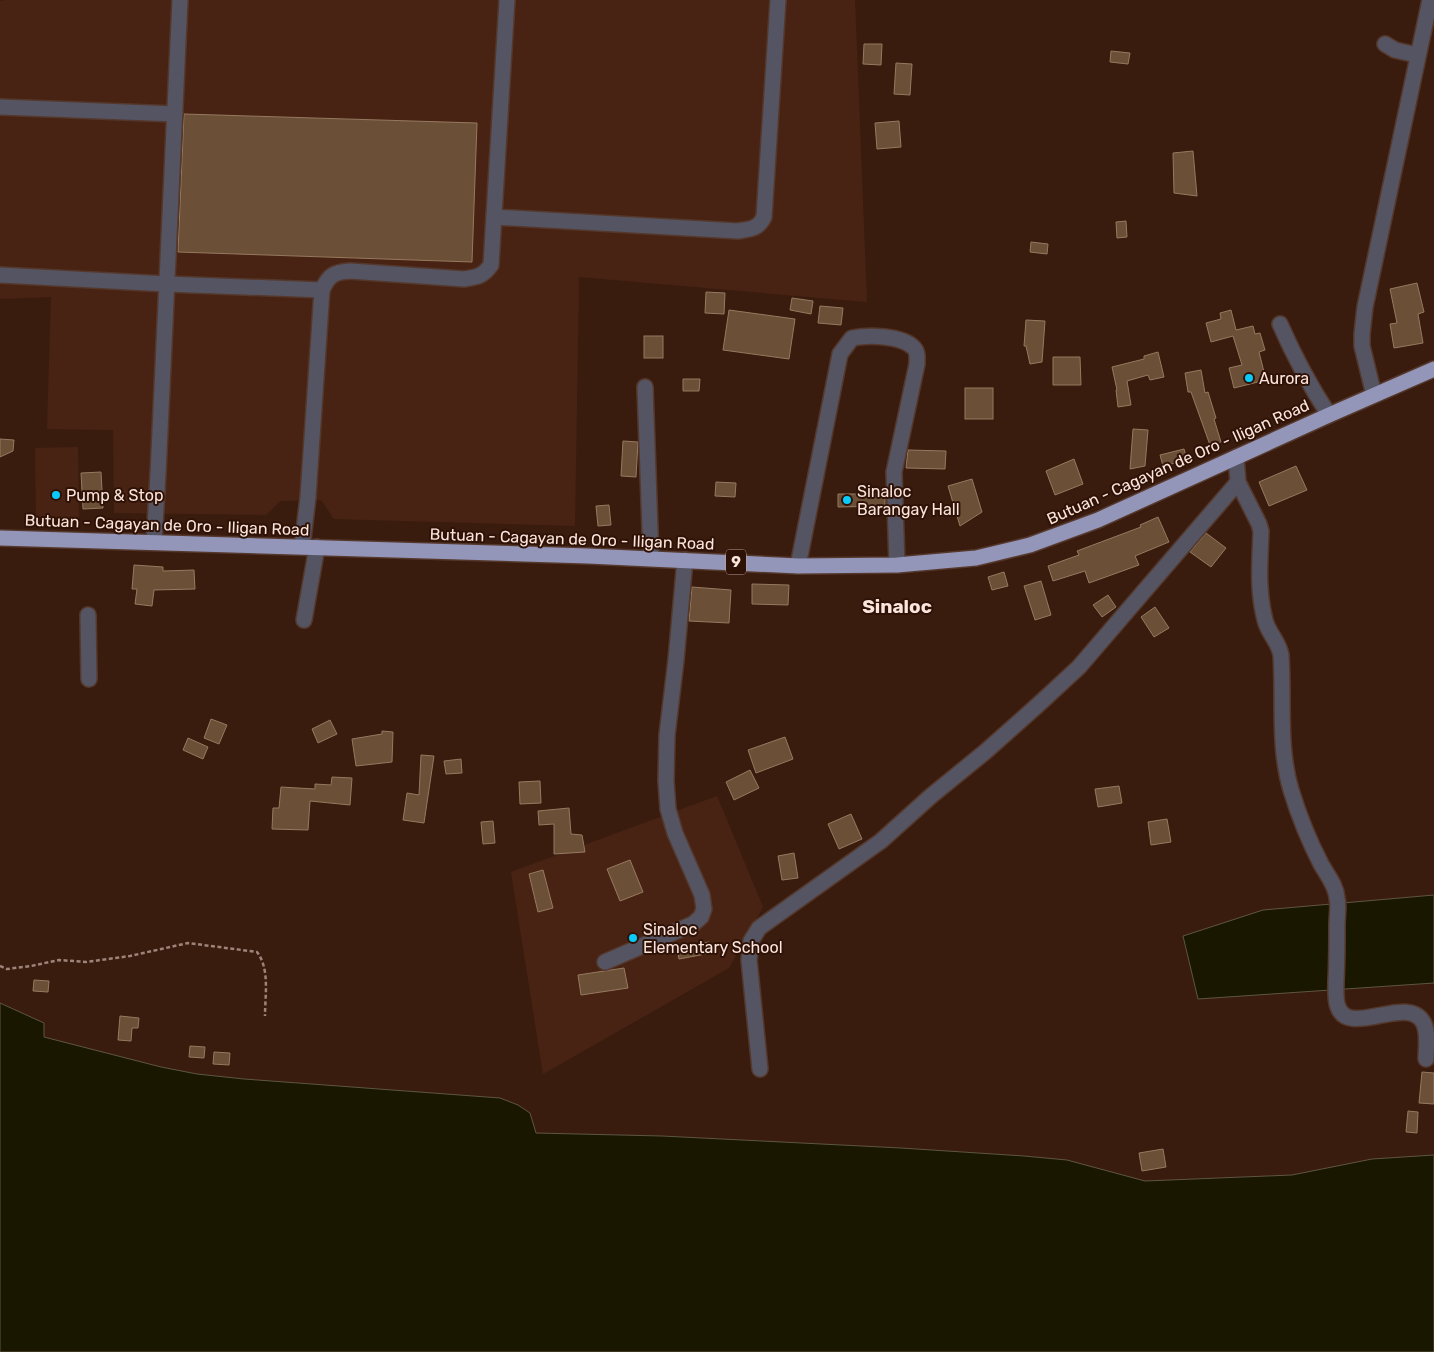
<svg xmlns="http://www.w3.org/2000/svg" width="1434" height="1352" font-family="Rubik,sans-serif">
	<style>
		.built { fill: #482314 }
		.water { fill: #1a1701; stroke: #5e5543 }
		.building { fill: #6b5037; stroke: #96795f }
		.lines { fill: none; stroke-linecap: round; stroke-linejoin: round }
		.minor-casing { stroke: #55382c; stroke-width: 18 }
		.highway-casing { stroke: #55382c; stroke-width: 18 }
		.path { stroke: #9d8378; stroke-width: 2.5; stroke-dasharray: 4 2.5; stroke-linecap: butt }
		.minor { stroke: #545463; stroke-width: 15 }
		.highway { stroke: #9395b9; stroke-width: 15 }
		.poi-dot { fill: #0acafa; stroke: #2f1206; stroke-width: 2 }
		.labels { text-anchor: middle; dominant-baseline: central; stroke-width: 4; stroke-linejoin: round; paint-order: stroke }
		.shield { fill: #2f1206; stroke: #bea69c; stroke-width: 1 }
		.shield-label { font-size: 15px; font-weight: bold; fill: #fbe5dd }
		.poi-label { font-size: 16px; fill: #fbe5dd; stroke: #2f1206; text-anchor: start }
		.street-label { font-size: 16px; fill: #fbe5dd; stroke: #2f1206 }
		.quarter-label { font-size: 19px; font-weight: bold; fill: #fbe5dd; stroke: #2f1206 }
	</style>
	<rect width="100%" height="100%" fill="#3a1c0f"/>
	<g class="built">
		<path d="M4 0H855L867 302 579 277 575 526 334 519 321 500 280 501 266 515 114 513 113 430 47 429 51 297 0 299V1Z"/>
		<path d="M78 447 79 520 36 521 35 448Z"/>
		<path d="M717 796 763 907 729 968 543 1074 511 872Z"/>
	</g>
	<g class="water">
		<path d="M1434 895V983L1198 999 1183 936 1263 910Z"/>
		<path d="M0 1003 44 1023V1037L161 1067 197 1074 244 1079 500 1098 518 1105 530 1113 536 1133 662 1136 901 1148 1024 1156 1067 1160 1145 1181 1292 1175 1372 1159 1434 1155V1352H0Z"/>
	</g>
	<g class="building">
		<path d="M864 44H882L881 65 863 64Z"/>
		<path d="M1111 51 1130 53 1128 64 1110 62Z"/>
		<path d="M896 63 912 64 910 95 894 94Z"/>
		<path d="M184 114 477 123 472 262 178 252Z"/>
		<path d="M899 121 901 147 877 149 875 123Z"/>
		<path d="M1193 151 1197 196 1174 193 1173 153Z"/>
		<path d="M1126 221 1127 237 1117 238 1116 222Z"/>
		<path d="M1031 242 1048 244 1047 254 1030 252Z"/>
		<path d="M1417 283 1424 312 1418 314 1423 343 1394 348 1390 324 1397 323 1390 289Z"/>
		<path d="M706 292 725 293 724 314 705 313Z"/>
		<path d="M792 298 813 301 811 314 790 310Z"/>
		<path d="M820 306 843 308 841 325 818 323Z"/>
		<path d="M729 310 795 319 789 359 723 350Z"/>
		<path d="M1231 310 1236 330 1253 326 1255 334 1260 333 1265 350 1259 352 1266 380 1234 388 1229 368 1242 365 1233 336 1211 342 1206 323 1221 319 1220 313Z"/>
		<path d="M1026 320 1045 321 1042 362 1030 364 1026 346H1024Z"/>
		<rect x="644" y="336" width="19" height="22"/>
		<path d="M1158 352 1164 377 1150 380 1148 375 1127 381 1131 405 1118 407 1116 390H1117L1112 367 1144 359V356Z"/>
		<path d="M1053 357H1080L1081 385H1053Z"/>
		<path d="M1201 370 1205 393 1208 392 1216 418 1214 419 1221 442 1210 445 1191 392H1188L1185 373Z"/>
		<path d="M683 379H700L699 391H683Z"/>
		<rect x="965" y="388" width="28" height="31"/>
		<path d="M1133 429 1148 430 1145 466 1130 469Z"/>
		<path d="M0 439 14 440 13 451 0 457Z"/>
		<path d="M623 441 638 442 636 477 621 476Z"/>
		<path d="M1184 449 1187 460 1163 466 1160 455Z"/>
		<path d="M908 450 946 451 945 469 906 468Z"/>
		<path d="M1074 459 1083 484 1055 495 1046 471Z"/>
		<path d="M1296 466 1307 490 1269 506 1259 482Z"/>
		<path d="M101 472 103 508 83 509 81 473Z"/>
		<path d="M972 479 982 512 960 526 948 486Z"/>
		<path d="M716 482 736 483 735 497 715 496Z"/>
		<path d="M838 494H885V506L838 507Z"/>
		<path d="M609 505 611 525 598 526 596 506Z"/>
		<path d="M1158 517 1169 542 1135 556 1139 565 1089 583 1085 571 1053 581 1048 566 1079 555 1077 551 1141 527 1140 525Z"/>
		<path d="M1206 533 1226 548 1211 567 1190 552Z"/>
		<path d="M134 565 163 567V571L194 570 195 589 154 590 152 606 135 604 137 589H132Z"/>
		<path d="M1004 572 1008 586 992 590 988 577Z"/>
		<path d="M1041 581 1051 615 1035 620 1024 586Z"/>
		<path d="M752 584 789 585 788 605 752 604Z"/>
		<path d="M692 587 731 590 729 623 689 621Z"/>
		<path d="M1108 595 1116 607 1102 617 1093 605Z"/>
		<path d="M1155 607 1169 628 1154 637 1141 617Z"/>
		<path d="M211 719 227 725 219 744 204 738Z"/>
		<path d="M330 720 337 734 318 743 312 729Z"/>
		<path d="M382 731 393 732 392 762 356 766 352 739 382 734Z"/>
		<path d="M785 737 793 759 756 773 748 750Z"/>
		<path d="M188 738 208 747 203 759 183 750Z"/>
		<path d="M421 755 434 756 424 823 403 820 407 793 419 795Z"/>
		<path d="M461 759 462 773 446 774 444 761Z"/>
		<path d="M750 770 759 788 734 800 726 782Z"/>
		<path d="M332 777 352 778 350 805 310 801 308 830 272 829 273 808H279L281 787 315 789V784L331 785Z"/>
		<path d="M540 781 541 803 520 804 519 782Z"/>
		<path d="M1119 786 1122 803 1098 807 1095 789Z"/>
		<path d="M569 808 571 834 582 835 585 852 554 854V824L539 825 538 811Z"/>
		<path d="M851 814 862 839 839 849 828 824Z"/>
		<path d="M1167 819 1171 842 1151 845 1148 822Z"/>
		<path d="M493 821 495 843 483 844 481 822Z"/>
		<path d="M794 853 798 878 782 880 778 856Z"/>
		<path d="M630 860 643 892 620 901 607 869Z"/>
		<path d="M543 870 553 908 538 912 529 874Z"/>
		<path d="M709 942 711 953 679 959 677 947Z"/>
		<path d="M624 968 628 988 581 995 578 975Z"/>
		<path d="M34 980 49 981 48 992 33 991Z"/>
		<path d="M120 1016 139 1018 138 1028H132L131 1041 118 1040Z"/>
		<path d="M190 1046 205 1047 204 1058 189 1057Z"/>
		<path d="M214 1052 230 1053 229 1065 213 1064Z"/>
		<path d="M1422 1072 1434 1073V1104L1419 1103Z"/>
		<path d="M1408 1111 1418 1112 1417 1133 1406 1132Z"/>
		<path d="M1163 1149 1166 1167 1142 1171 1139 1153Z"/>
	</g>
	<g class="lines">
		<g class="minor-casing">
			<g id="minor">
				<path d="M1385 44 1395 50 1417 55"/>
				<path d="M0 107 175 114"/>
				<path d="M494 217 738 231C751 229 758 229 764 217L778 0"/>
				<path d="M0 275 167 284 322 290 308 497 302 547"/>
				<path d="M322 290C329 275 334 272 350 271L464 279C478 277 483 276 491 265L507 0"/>
				<path d="M1280 324C1294 356 1310 386 1329 415"/>
				<path d="M645 387 651 558"/>
				<path d="M1374 395 1362 346V334L1365 307 1430 0"/>
				<path d="M1236 457 1238 482 1259 524 1261 531C1260 562 1257 589 1265 620 1268 633 1279 642 1281 655 1284 700 1278 747 1291 790 1299 816 1309 841 1321 864 1327 875 1336 885 1337 898 1339 906 1337 916 1337 924 1337 943 1337 962 1336 981 1336 989 1335 1000 1338 1007 1349 1038 1407 994 1423 1022 1429 1032 1426 1048 1426 1059"/>
				<path d="M154 542 158 474 180 0"/>
				<path d="M798 566 840 354 852 338C868 335 902 335 914 348 918 352 917 359 917 364L894 472 897 565"/>
				<path d="M88 615 89 679"/>
				<path d="M304 620 317 547"/>
				<path d="M605 962 693 924 701 917 704 909 702 895 675 833 668 809 666 781 667 735 676 660 685 560"/>
				<path d="M760 1069 749 960 751 941 759 928 881 841 931 796 985 752 1039 704 1079 667 1238 482"/>
			</g>
		</g>
		<g class="highway-casing">
			<path id="highway" d="M0 538 588 556 798 566 897 565 976 558 1030 545 1098 520 1329 415 1434 369"/>
		</g>
		<path class="path" d="M0 966 7 969 31 966 59 960 86 962 130 956 188 943 257 952C270 969 265 995 265 1016"/>
		<use href="#minor" class="minor"/>
		<use href="#highway" class="highway"/>
	</g>
	<g class="poi-dot">
		<circle cx="1249" cy="378" r="5"/>
		<circle cx="56" cy="495" r="5"/>
		<circle cx="847" cy="500" r="5"/>
		<circle cx="633" cy="938" r="5"/>
	</g>
	<g class="labels">
		<rect class="shield" x="726" y="549.5" width="20" height="25" rx="4"/>
		<g class="shield-label">
			<text x="736" y="562">9</text>
		</g>
		<g class="poi-label">
			<text x="1259" y="378">Aurora</text>
			<text x="857" y="491">Sinaloc<tspan x="857" dy="18">Barangay Hall</tspan></text>
			<text x="66" y="495">Pump &amp; Stop</text>
			<text x="643" y="929">Sinaloc<tspan x="643" dy="18">Elementary School</tspan></text>
		</g>
		<g class="street-label">
			<text transform="translate(1178 462) rotate(-24)">Butuan - Cagayan de Oro - Iligan Road</text>
			<text transform="translate(167 525) rotate(2)">Butuan - Cagayan de Oro - Iligan Road</text>
			<text transform="translate(572 539) rotate(2)">Butuan - Cagayan de Oro - Iligan Road</text>
		</g>
		<g class="quarter-label">
			<text x="897" y="606">Sinaloc</text>
		</g>
	</g>
</svg>
